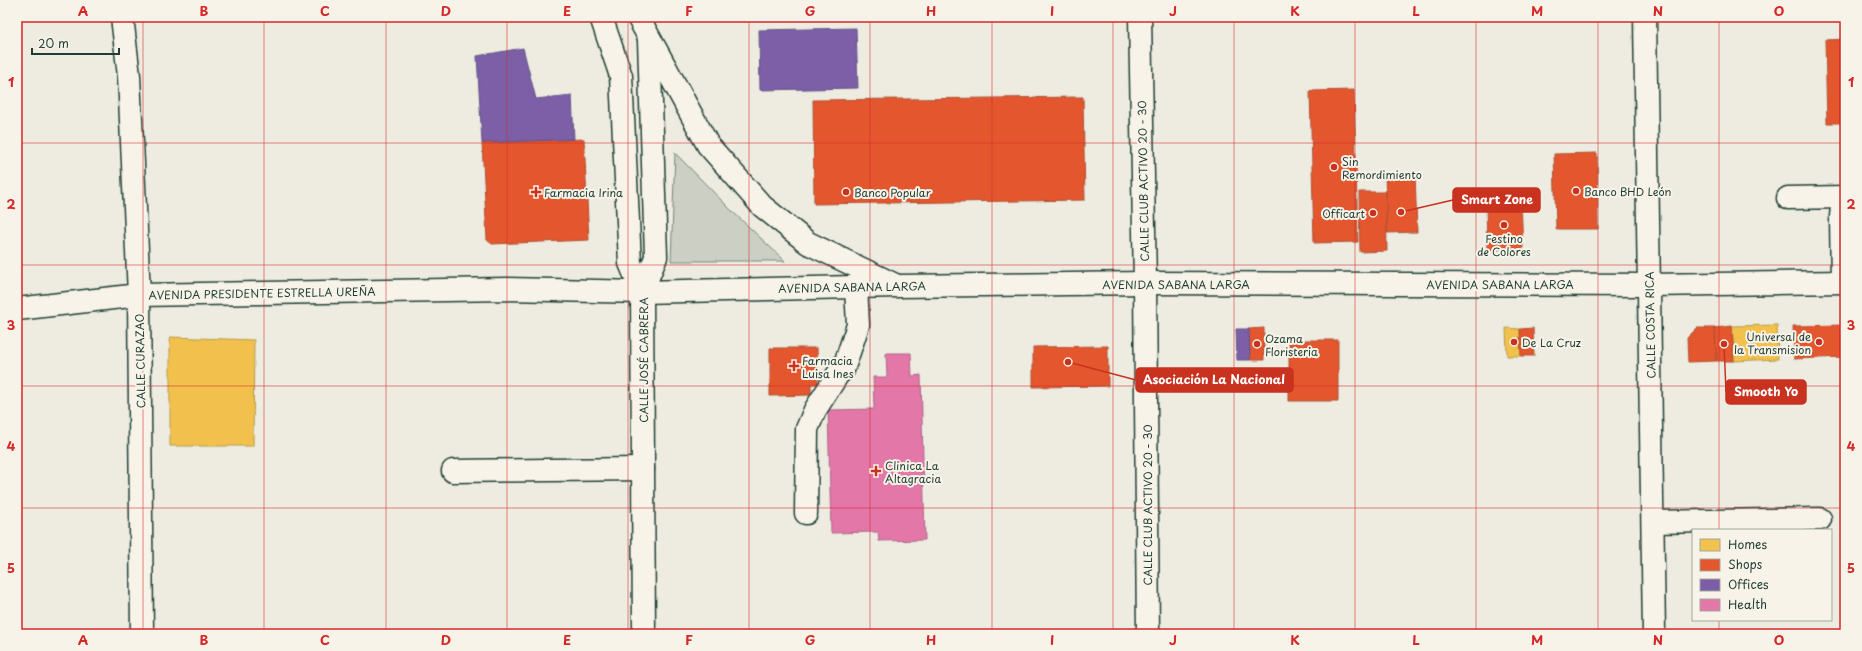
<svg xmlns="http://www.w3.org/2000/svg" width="1862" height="651" font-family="'Playpen Sans',sans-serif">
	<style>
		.green { fill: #cccfc4; stroke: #76867c }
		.homes { fill: #f2c14e; stroke: #b39946 }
		.shops { fill: #e4572e; stroke: #a94f30 }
		.offices { fill: #7b5ea7; stroke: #5f5484 }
		.health { fill: #e377a8; stroke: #a86685 }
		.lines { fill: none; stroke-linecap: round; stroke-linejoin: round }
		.minor-casing { stroke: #1f3d34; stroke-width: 25 }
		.major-casing { stroke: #1f3d34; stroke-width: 25 }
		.minor { stroke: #f7f3e8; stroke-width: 22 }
		.major { stroke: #f7f3e8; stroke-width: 22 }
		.grid { fill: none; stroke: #d62828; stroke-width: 1; stroke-opacity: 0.55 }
		.poi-dot { fill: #c8321e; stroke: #f7f3e8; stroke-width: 1.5 }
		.labels { text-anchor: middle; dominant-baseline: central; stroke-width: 4; stroke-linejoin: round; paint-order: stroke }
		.poi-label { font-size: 11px; fill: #1f3d34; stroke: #f7f3e8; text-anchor: start }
		.street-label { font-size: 11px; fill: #1f3d34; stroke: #f7f3e8 }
		.leader { fill: none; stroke: #c8321e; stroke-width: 1.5 }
		.callout-dot { fill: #c8321e; stroke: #f7f3e8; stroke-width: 1.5 }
		.callout { fill: #c8321e; stroke: #c8321e; stroke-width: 1.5 }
		.callout-label { font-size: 12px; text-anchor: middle; font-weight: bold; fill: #fff }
		.neatline { fill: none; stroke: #d62828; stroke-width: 1.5 }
		.grid-label { font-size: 13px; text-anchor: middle; font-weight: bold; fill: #d62828 }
	</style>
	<rect width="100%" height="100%" fill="#eeece1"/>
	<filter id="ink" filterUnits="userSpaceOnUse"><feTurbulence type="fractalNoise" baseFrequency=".025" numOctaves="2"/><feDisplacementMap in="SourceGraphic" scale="8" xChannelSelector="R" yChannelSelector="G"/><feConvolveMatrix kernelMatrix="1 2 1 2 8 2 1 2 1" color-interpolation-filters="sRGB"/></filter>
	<g filter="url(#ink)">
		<path class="green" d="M675 153 734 213 785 261H671Z"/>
		<g class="homes">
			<path d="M1777 325 1778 359 1734 361 1732 326Z"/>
			<path d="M1506 328 1520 329 1521 356H1507Z"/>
			<path d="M170 337 254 340 253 446H170Z"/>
		</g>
		<g class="shops">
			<path d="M1845 39V123H1827L1825 40Z"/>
			<path d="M1354 90 1358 242 1314 243 1310 91Z"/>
			<path d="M1083 97 1085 200 814 204 813 100Z"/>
			<path d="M584 139 589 240 492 244 487 240 482 143Z"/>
			<path d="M1597 153 1598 229H1556L1554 154Z"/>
			<path d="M1415 173 1417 232 1387 233 1385 174Z"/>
			<path d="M1359 192H1386L1387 251 1360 252Z"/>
			<path d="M1521 200 1523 249 1487 250 1486 201Z"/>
			<path d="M1844 325 1845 357 1794 359 1793 326Z"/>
			<path d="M1732 326 1734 361H1716L1715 328Z"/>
			<path d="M1264 328V360H1250L1249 329Z"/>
			<path d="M1533 328 1534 356H1521L1520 329Z"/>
			<path d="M1697 328H1715L1716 361 1688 362 1687 338Z"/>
			<rect x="1289" y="340" width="49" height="61"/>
			<path d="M1108 346V386L1033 387V347Z"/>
			<path d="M770 348H817L818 384H811V395L770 396Z"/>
		</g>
		<g class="offices">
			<path d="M856 28 858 88 760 90 759 30Z"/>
			<path d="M523 48 536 99 572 95 574 139 482 143 477 56Z"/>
			<path d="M1236 329H1249L1250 360H1237Z"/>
		</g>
		<path class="health" d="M886 353H911L912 376 921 375 925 540 879 541 878 532 831 533 828 410 874 409 873 377H887Z"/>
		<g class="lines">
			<g class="minor-casing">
				<g id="minor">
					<path d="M122 17 129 76 139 295 142 634"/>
					<path d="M1140 17 1145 283 1148 634"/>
					<path d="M1645 17 1654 634"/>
					<path d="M1788 198 1845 197"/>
					<path d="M1842 282 1841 217 1842 206 1845 201"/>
					<path d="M642 292 644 634"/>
					<path d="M453 471 643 469"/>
					<path d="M806 513 807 429 815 410 838 374 843 370 858 325 856 287"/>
					<path d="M1653 522 1820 519"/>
				</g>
			</g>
			<g class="major-casing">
				<g id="major">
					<path d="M601 17 621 76 630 263 642 292"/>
					<path d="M638 17 708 145 762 206 808 243 895 285"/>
					<path d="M642 292 656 257 649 40"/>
					<path d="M17 309 139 295 507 289 642 292 898 286 1145 283 1649 285 1845 282"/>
				</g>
			</g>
			<use href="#minor" class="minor"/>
			<use href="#major" class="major"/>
		</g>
	</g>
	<path class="grid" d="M143 17V634M264 17V634M386 17V634M507 17V634M628 17V634M749 17V634M870 17V634M992 17V634M1113 17V634M1234 17V634M1355 17V634M1476 17V634M1598 17V634M1719 17V530M17 143H1845M17 265H1845M17 386H1845M17 508H1845M1719 620V634"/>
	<g class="poi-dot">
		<circle cx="1334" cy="167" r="4"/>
		<circle cx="1576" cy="191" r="4"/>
		<path d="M534 186h4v4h4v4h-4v4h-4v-4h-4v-4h4z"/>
		<circle cx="846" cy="192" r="4"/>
		<circle cx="1373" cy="213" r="4"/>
		<circle cx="1504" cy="225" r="4"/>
		<circle cx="1514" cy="342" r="4"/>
		<circle cx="1819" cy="342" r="4"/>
		<circle cx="1257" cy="344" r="4"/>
		<path d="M792 360h4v4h4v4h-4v4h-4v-4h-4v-4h4z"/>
		<path d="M874 465h4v4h4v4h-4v4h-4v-4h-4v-4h4z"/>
	</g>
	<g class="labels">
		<g class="poi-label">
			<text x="1342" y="161">Sin<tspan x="1342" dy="13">Remordimiento</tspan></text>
			<text x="1584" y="191">Banco BHD León</text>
			<text x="544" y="192">Farmacia Irina</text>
			<text x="854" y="192">Banco Popular</text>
			<text x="1365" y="213" text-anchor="end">Officart</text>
			<text x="1504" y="238" text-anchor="middle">Festino<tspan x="1504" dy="13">de Colores</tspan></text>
			<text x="1811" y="336" text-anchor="end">Universal de<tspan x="1811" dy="13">la Transmision</tspan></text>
			<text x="1265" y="338">Ozama<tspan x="1265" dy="13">Floristeria</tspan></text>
			<text x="1522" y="342">De La Cruz</text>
			<text x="802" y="360">Farmacia<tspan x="802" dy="13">Luisa Ines</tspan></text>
			<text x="885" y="465">Clinica La<tspan x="885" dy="13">Altagracia</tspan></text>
		</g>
		<g class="street-label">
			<text transform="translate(1143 181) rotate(-91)">CALLE CLUB ACTIVO 20 - 30</text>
			<text x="1176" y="284">AVENIDA SABANA LARGA</text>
			<text x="1500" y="284">AVENIDA SABANA LARGA</text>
			<text transform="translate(852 287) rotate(-1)">AVENIDA SABANA LARGA</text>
			<text transform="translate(262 293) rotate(-1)">AVENIDA PRESIDENTE ESTRELLA UREÑA</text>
			<text transform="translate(1650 325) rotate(-91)">CALLE COSTA RICA</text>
			<text transform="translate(643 360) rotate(-90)">CALLE JOSÉ CABRERA</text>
			<text transform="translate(140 361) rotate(-91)">CALLE CURAZAO</text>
			<text transform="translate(1147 505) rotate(-90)">CALLE CLUB ACTIVO 20 - 30</text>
		</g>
	</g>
	<path class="leader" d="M1401 212L1453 200M1068 362L1136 380M1724 344L1726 392"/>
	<g class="callout-dot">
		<circle cx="1401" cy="212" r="4"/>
		<circle cx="1068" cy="362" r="4"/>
		<circle cx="1724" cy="344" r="4"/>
	</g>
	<g class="callout">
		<rect x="1453" y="188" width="87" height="24" rx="4"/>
		<rect x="1136" y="368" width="157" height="24" rx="4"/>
		<rect x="1726" y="380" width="80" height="24" rx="4"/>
	</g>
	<g class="callout-label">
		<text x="1497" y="204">Smart Zone</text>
		<text x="1214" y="384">Asociación La Nacional</text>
		<text x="1766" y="396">Smooth Yo</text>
	</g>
	<rect width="1862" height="651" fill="none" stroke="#f7f3e8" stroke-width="44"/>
	<rect x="1692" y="529" width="140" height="92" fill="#f7f3e8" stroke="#a1aaa0"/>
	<rect x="1700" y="539" width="20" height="12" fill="#f2c14e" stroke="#a1aaa0"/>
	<text x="1728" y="549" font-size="12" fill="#1f3d34">Homes</text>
	<rect x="1700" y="559" width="20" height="12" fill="#e4572e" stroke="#a1aaa0"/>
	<text x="1728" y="569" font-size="12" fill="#1f3d34">Shops</text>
	<rect x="1700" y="579" width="20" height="12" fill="#7b5ea7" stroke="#a1aaa0"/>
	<text x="1728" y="589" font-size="12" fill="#1f3d34">Offices</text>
	<rect x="1700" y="599" width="20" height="12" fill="#e377a8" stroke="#a1aaa0"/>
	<text x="1728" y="609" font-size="12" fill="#1f3d34">Health</text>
	<path d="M32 48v6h87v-6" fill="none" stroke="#1f3d34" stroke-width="2"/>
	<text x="38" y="48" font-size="12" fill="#1f3d34" stroke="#f7f3e8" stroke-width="3" paint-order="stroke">20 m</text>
	<rect x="22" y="22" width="1818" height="607" class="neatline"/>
	<g class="grid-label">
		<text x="83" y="16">A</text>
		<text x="204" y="16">B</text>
		<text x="325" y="16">C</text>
		<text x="446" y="16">D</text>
		<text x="567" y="16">E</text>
		<text x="689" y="16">F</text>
		<text x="810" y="16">G</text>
		<text x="931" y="16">H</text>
		<text x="1052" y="16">I</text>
		<text x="1173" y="16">J</text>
		<text x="1295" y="16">K</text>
		<text x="1416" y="16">L</text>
		<text x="1537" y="16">M</text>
		<text x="1658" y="16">N</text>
		<text x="1779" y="16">O</text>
		<text x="11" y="87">1</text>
		<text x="1851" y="87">1</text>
		<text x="11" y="209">2</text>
		<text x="1851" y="209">2</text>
		<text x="11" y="330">3</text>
		<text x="1851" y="330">3</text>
		<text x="11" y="451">4</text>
		<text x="1851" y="451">4</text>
		<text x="11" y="573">5</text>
		<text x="1851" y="573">5</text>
		<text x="83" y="645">A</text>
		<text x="204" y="645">B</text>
		<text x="325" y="645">C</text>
		<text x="446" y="645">D</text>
		<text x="567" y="645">E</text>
		<text x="689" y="645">F</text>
		<text x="810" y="645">G</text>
		<text x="931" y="645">H</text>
		<text x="1052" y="645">I</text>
		<text x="1173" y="645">J</text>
		<text x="1295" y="645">K</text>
		<text x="1416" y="645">L</text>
		<text x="1537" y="645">M</text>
		<text x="1658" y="645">N</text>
		<text x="1779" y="645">O</text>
	</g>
</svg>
